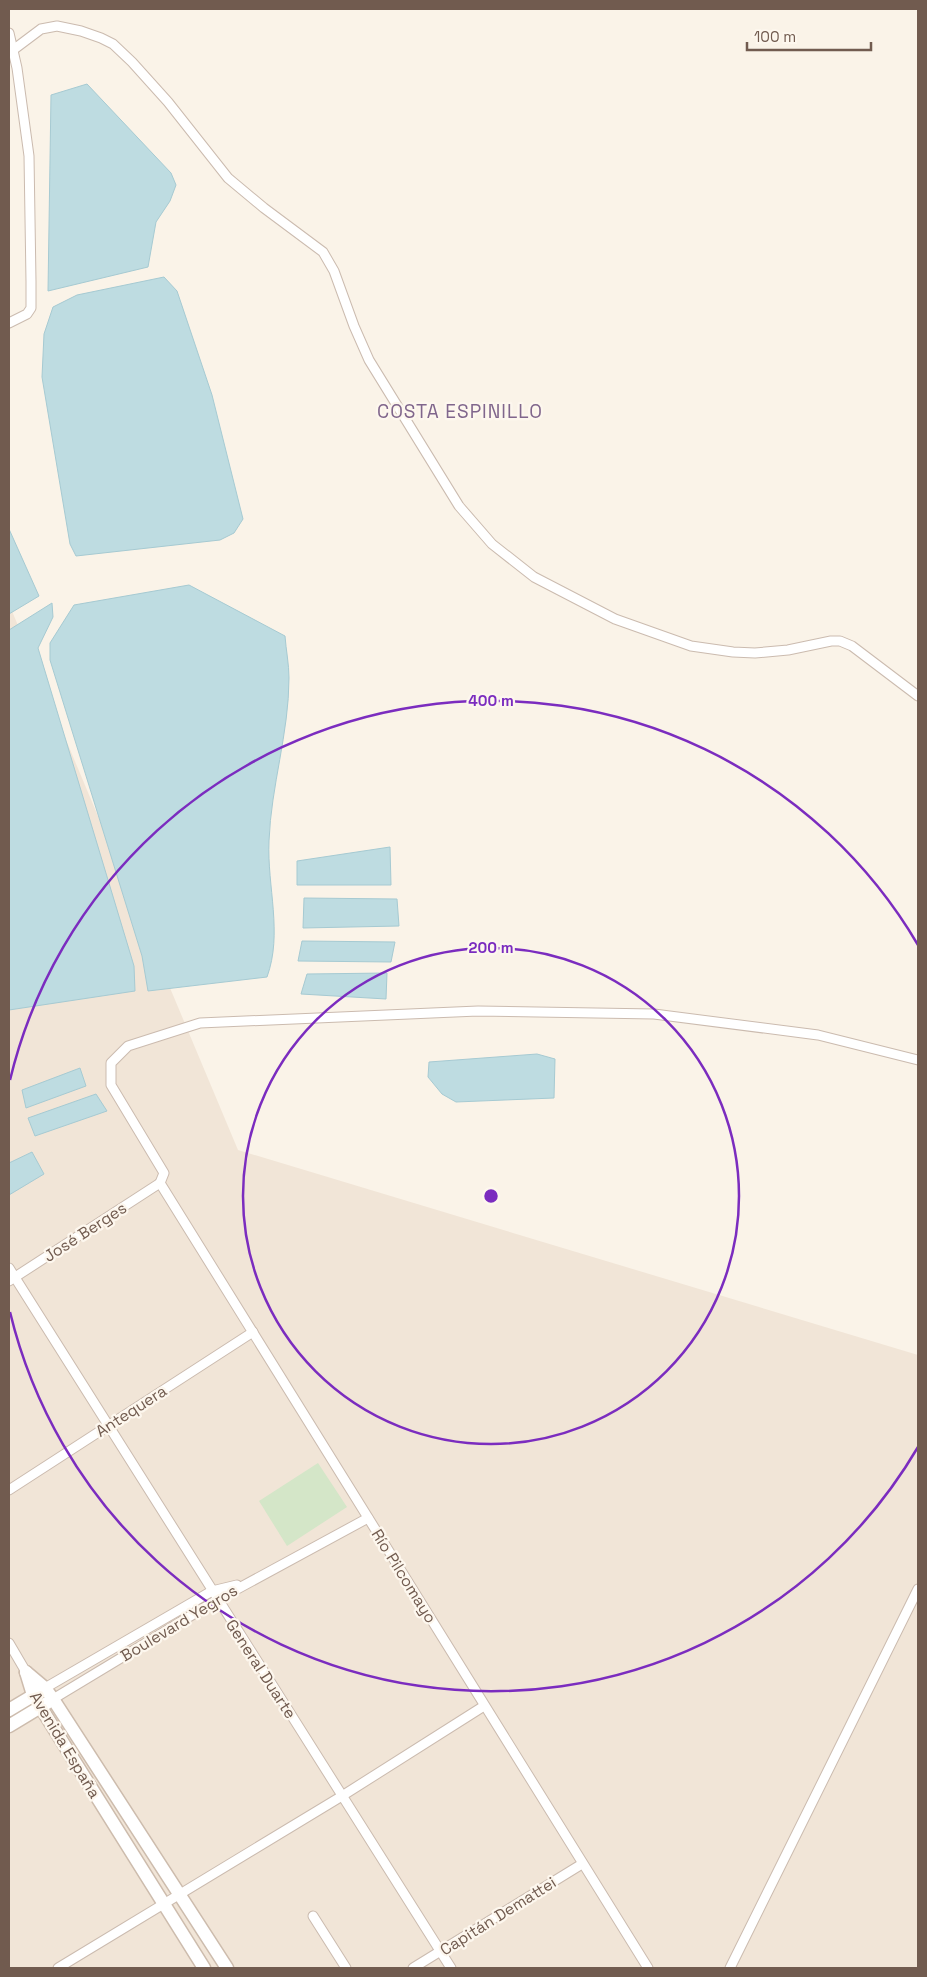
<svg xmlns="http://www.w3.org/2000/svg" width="927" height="1977" font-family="'Space Grotesk',sans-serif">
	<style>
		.residential { fill: #f1e5d7 }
		.green { fill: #d4e6c8 }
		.water { fill: #bedce1; stroke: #a6cad2 }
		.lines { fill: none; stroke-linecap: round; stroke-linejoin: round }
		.street-casing { stroke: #cbbbaf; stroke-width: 11 }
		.secondary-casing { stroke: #cdbcad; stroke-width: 15 }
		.street { stroke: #fff; stroke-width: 9 }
		.secondary { stroke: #fff; stroke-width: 12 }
		.ring { fill: none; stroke: #7b2cbf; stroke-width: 2.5 }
		.labels { text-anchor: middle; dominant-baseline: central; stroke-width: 4.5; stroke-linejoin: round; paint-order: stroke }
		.street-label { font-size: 16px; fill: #715b4f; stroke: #fdf7ee }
		.quarter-label { font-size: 19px; letter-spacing: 1px; fill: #80668c; stroke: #fdf7ee }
		.centre { fill: #7b2cbf; stroke: #fdf7ee; stroke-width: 2.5 }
		.ring-label { font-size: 15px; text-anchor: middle; font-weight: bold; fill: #7b2cbf; stroke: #fdf7ee; stroke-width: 4.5; stroke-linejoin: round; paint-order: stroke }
	</style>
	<rect width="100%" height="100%" fill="#faf3e8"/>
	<path class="residential" d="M9 604 238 1150 918 1355V1968H9Z"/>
	<path class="green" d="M318 1463 347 1507 287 1546 259 1501Z"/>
	<g class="water">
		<path d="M87 84 171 173 176 185 170 201 156 222 148 267 48 291 51 95Z"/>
		<path d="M164 277 177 291 212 395 243 519 234 533 220 540 76 556 70 544 42 377 44 334 53 307 77 295Z"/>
		<path d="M9 529 39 596 9 614Z"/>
		<path d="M189 585 285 636C286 650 289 664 289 678 289 733 271 786 269 841 267 887 283 933 267 977L148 991 142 956 50 660V643L74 605Z"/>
		<path d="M52 603 53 617 38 648 134 966 135 991 9 1010V630Z"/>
		<path d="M390 847 391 885H297V861Z"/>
		<path d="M304 898 397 899 399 926 303 928Z"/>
		<path d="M302 941 395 942 391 962 298 961Z"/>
		<path d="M387 973 386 999 301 994 307 974Z"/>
		<path d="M537 1054 555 1059 554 1098 456 1102 442 1094 428 1077 429 1062Z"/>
		<path d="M80 1068 86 1086 26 1108 22 1090Z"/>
		<path d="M96 1094 107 1111 35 1136 28 1118Z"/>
		<path d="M32 1152 44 1174 9 1195V1163Z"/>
	</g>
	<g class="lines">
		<g class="street-casing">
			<g id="street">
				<path d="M9 33 17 68 29 156 31 281V308L27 314 9 323"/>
				<path d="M13 50 41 29 57 26 81 31 101 38 113 44 132 62 168 102 228 178 264 208 323 252 334 271 354 326 369 360 459 506 492 544 534 577 615 619 691 646 733 652 755 653 788 650 831 641H840L852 646 918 696"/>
				<path d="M160 1183 164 1173 111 1085V1063L128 1046 200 1023 478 1011 654 1014 818 1035 918 1060"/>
				<path d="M160 1183 648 1968"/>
				<path d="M9 1268 451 1968"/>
				<path d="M9 1281 160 1183"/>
				<path d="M9 1490 253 1332"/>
				<path d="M9 1643 26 1672"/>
				<path d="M45 1688 212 1591 237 1585"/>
				<path d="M53 1699 217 1600 368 1518"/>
				<path d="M313 1916 346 1968"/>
				<path d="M58 1968 342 1796 484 1706"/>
				<path d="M413 1968 582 1864"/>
				<path d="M730 1968 918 1589"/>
			</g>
		</g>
		<g class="secondary-casing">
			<g id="secondary">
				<path d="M26 1672 45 1688 53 1699 227 1968"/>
				<path d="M26 1672 33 1695 204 1968"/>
				<path d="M9 1710 39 1692"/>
				<path d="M9 1726 47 1703"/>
			</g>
		</g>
		<use href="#street" class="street"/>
		<use href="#secondary" class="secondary"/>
	</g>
	<g class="ring">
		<circle cx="491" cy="1196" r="248"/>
		<path d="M918 1447A495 495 0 0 1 10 1312M10 1080A495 495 0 0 1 918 945"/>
	</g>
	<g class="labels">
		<g class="street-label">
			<text transform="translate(85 1232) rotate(-33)">José Berges</text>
			<text transform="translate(131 1411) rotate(-33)">Antequera</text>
			<text transform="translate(404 1576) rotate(58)">Río Pilcomayo</text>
			<text transform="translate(179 1623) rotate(-31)">Boulevard Yegros</text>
			<text transform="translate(261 1669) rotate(57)">General Duarte</text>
			<text transform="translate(65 1745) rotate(59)">Avenida España</text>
			<text transform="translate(498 1916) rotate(-32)">Capitán Demattei</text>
		</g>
		<g class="quarter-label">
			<text x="460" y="411">COSTA ESPINILLO</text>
		</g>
	</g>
	<circle cx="491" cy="1196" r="8" class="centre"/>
	<g class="ring-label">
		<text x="491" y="706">400 m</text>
		<text x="491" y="953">200 m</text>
	</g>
	<rect width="927" height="1977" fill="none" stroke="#715b4f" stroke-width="20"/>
	<path d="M747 42v8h124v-8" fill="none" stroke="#715b4f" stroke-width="2.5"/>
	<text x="754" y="42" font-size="15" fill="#715b4f" stroke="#fdf7ee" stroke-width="4" paint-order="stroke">100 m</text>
</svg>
